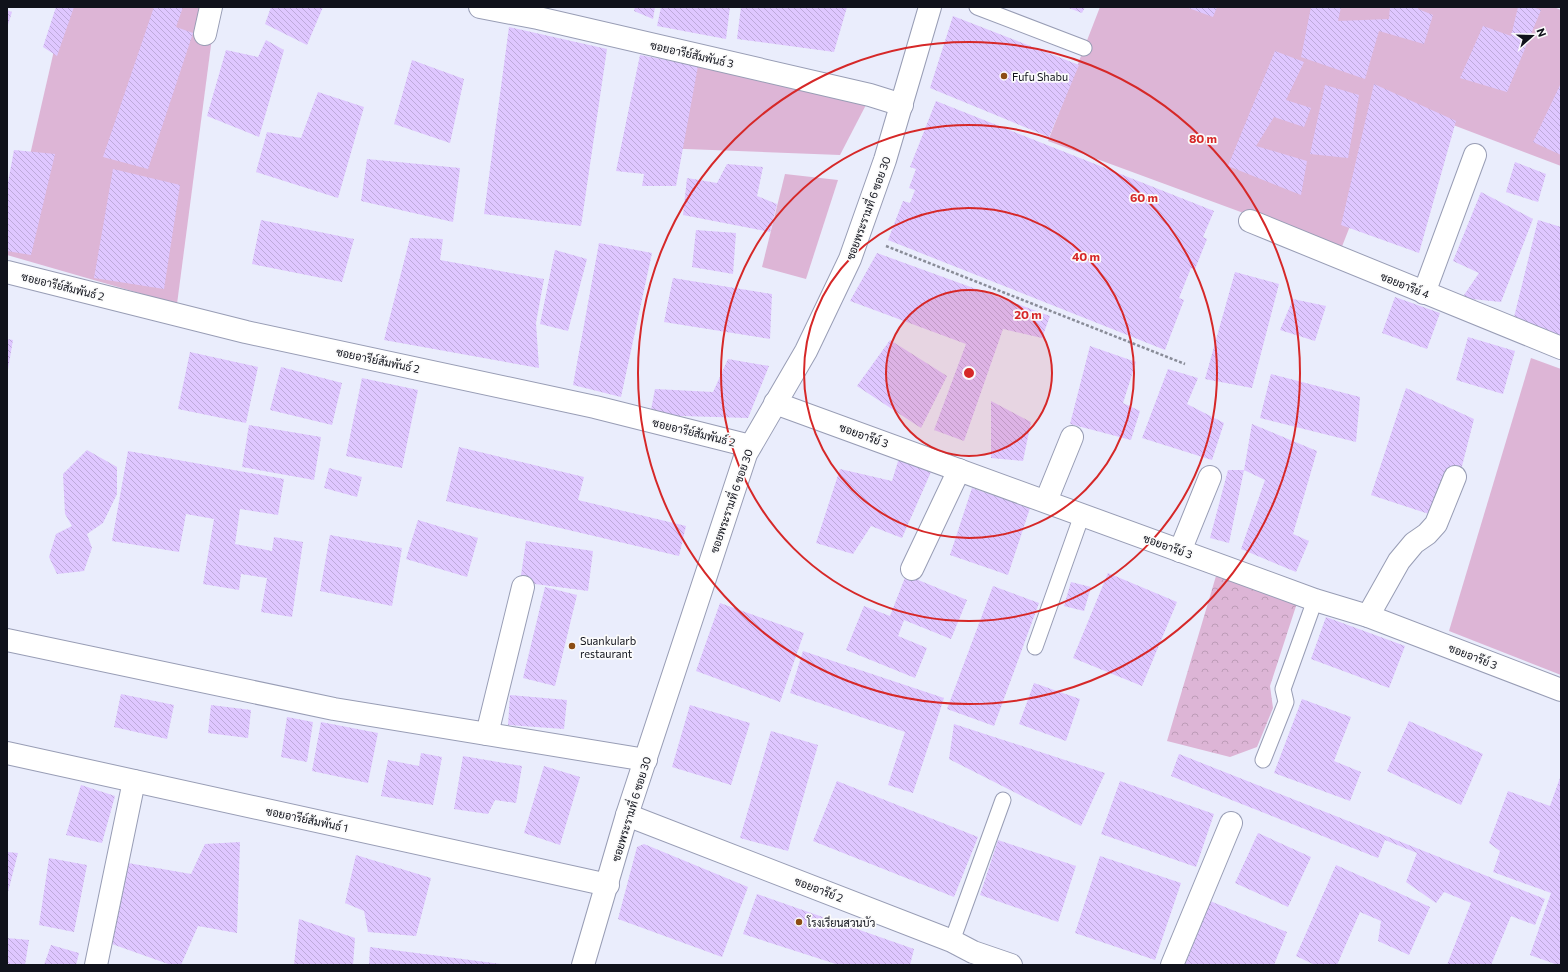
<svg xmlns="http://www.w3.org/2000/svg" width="1568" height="972" font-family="Commissioner,Sarabun,sans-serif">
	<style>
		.green { fill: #ddb5d6 }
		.forest { fill: url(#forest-crowns) }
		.building { fill: url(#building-back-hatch) }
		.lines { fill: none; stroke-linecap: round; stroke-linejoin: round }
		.lane-casing { stroke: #989db5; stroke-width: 17 }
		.street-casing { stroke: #989db5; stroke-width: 24 }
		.secondary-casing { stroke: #989db5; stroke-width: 24 }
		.path { stroke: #898c98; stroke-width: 2.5; stroke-dasharray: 3 2; stroke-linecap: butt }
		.lane { stroke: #fff; stroke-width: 15 }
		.street { stroke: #fff; stroke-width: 22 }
		.secondary { stroke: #fff; stroke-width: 22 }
		.ring { fill: none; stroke: #d62828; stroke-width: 2 }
		.poi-dot { fill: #8c4c13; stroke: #fbfbfb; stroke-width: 1.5 }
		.labels { text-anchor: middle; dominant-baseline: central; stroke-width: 3.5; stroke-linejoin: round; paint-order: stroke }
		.street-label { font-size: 11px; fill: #10121b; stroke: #fbfbfb }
		.poi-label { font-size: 11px; fill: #10121b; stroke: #fbfbfb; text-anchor: start }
		.centre { fill: #d62828; stroke: #fbfbfb; stroke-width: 2 }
		.ring-label { font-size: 12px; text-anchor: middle; font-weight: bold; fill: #d62828; stroke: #fbfbfb; stroke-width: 3.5; stroke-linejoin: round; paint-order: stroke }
	</style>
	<defs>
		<pattern id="forest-crowns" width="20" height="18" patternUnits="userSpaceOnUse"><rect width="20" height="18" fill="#ddb5d6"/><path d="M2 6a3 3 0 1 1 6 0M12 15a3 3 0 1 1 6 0" fill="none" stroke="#bd9bb7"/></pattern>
		<pattern id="building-back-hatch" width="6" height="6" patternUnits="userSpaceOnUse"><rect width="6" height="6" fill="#dfc7ff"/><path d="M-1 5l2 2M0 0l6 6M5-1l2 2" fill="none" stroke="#beaada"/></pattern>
	</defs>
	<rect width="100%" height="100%" fill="#eaedfc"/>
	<g class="green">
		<path d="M64 7H216L177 304 7 255Z"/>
		<path d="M1100 7H1554L1561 10V166L1398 104 1341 249 1048 141Z"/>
		<path d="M674 61 868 101 840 155 660 148Z"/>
		<path d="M785 174 838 180 806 279 762 267Z"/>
		<path d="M1531 358 1561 369V675L1449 631Z"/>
	</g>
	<path class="forest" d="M1216 576 1297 603 1270 686 1273 708 1257 747 1230 757 1167 741Z"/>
	<g class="building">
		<path d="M56 7H74L57 56 43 47Z"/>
		<path d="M154 7H183L176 27 193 33 148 169 103 157Z"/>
		<path d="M271 7H323L307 45 265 24Z"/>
		<path d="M635 7H655L653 19 634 11Z"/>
		<path d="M661 7H730L726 39 657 26Z"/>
		<path d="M741 7H847L834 52 737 39Z"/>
		<path d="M1066 7H1085L1082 13Z"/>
		<path d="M1186 7H1217L1213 17Z"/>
		<path d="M1311 7H1341L1338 21 1389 19 1390 7H1418V9L1433 15 1424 44 1379 31 1365 79 1301 57Z"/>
		<path d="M1518 7H1532L1541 10 1507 92 1460 78 1483 26 1511 36Z"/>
		<path d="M7 10 12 12 7 28Z"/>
		<path d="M953 16 1079 65 1049 137 930 88Z"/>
		<path d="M509 27 607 49 581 226 484 214Z"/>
		<path d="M266 40 284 50 259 137 207 116 226 50 258 57Z"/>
		<path d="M1275 51 1304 62 1286 100 1311 108 1304 127 1274 117 1256 146 1307 161 1301 195 1228 166Z"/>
		<path d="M640 55 698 66 676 186H642L644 174 616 171Z"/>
		<path d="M412 60 464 79 450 143 394 124Z"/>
		<path d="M1561 83V155L1533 142Z"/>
		<path d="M1374 84 1456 121 1419 253 1341 225Z"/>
		<path d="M1325 85 1359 95 1348 158 1310 154Z"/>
		<path d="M318 92 364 107 338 198 256 172 267 132 301 138Z"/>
		<path d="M936 101 1214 211 1203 237 1207 239 1195 269 1191 268 1179 298 1184 300 1165 350 888 240 903 201 910 203 915 190 909 188 916 169 910 167Z"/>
		<path d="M14 150 55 154 31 255 7 251V188Z"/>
		<path d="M367 159 460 168 453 222 361 201Z"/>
		<path d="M1515 162 1546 174 1538 202 1506 192Z"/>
		<path d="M727 164 763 167 757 196 777 204 770 232 683 215 687 178 717 183Z"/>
		<path d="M113 169 180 185 164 289 94 278Z"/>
		<path d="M1481 192 1533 219 1501 302 1462 298 1479 273 1453 261Z"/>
		<path d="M261 220 354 239 342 282 252 264Z"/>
		<path d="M1538 220 1561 227V337L1513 321Z"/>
		<path d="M696 230 736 233 733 274 692 267Z"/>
		<path d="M410 238 443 239 440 260 544 279 536 323 539 368 384 340Z"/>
		<path d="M599 243 652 253 621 397 573 385Z"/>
		<path d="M555 250 587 259 568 331 540 324Z"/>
		<path d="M877 253 1050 316 1042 338 1003 329 964 441 934 430 966 344 850 301Z"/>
		<path d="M1235 272 1279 284 1252 388 1205 379Z"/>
		<path d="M673 278 772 294 770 339 664 322Z"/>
		<path d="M1395 297 1440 313 1427 349 1382 333Z"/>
		<path d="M1293 299 1326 306 1315 341 1280 330Z"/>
		<path d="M1468 337 1515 351 1503 394 1456 380Z"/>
		<path d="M7 339 13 340 8 369H7Z"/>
		<path d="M890 340 947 376 921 428 857 386Z"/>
		<path d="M1090 346 1136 362 1123 403 1140 411 1131 440 1070 424Z"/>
		<path d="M190 352 258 367 246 423 178 409Z"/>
		<path d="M728 359 769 366 748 418 650 415 655 389 713 392Z"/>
		<path d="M281 367 342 383 332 425 270 410Z"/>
		<path d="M1168 369 1198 378 1187 404 1224 423 1212 460 1142 438Z"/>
		<path d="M1271 374 1360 397 1356 442 1260 418Z"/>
		<path d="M362 378 418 390 402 468 346 456Z"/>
		<path d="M1406 388 1474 419 1460 474 1435 516 1371 495Z"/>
		<path d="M991 401 1031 422 1023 461 991 458Z"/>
		<path d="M1252 424 1317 451 1293 534 1309 541 1296 572 1241 549 1265 480 1244 470Z"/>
		<path d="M249 425 321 437 314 480 242 467Z"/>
		<path d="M459 447 584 477 578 500 686 526 679 556 446 501Z"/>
		<path d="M87 450 117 467V494L103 523 87 534 92 548 84 571 57 574 49 557 56 534 72 526 65 514 63 474Z"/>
		<path d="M128 451 284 479 278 515 240 509 235 544 272 551 274 537 303 542 292 617 261 612 267 578 241 574 239 590 203 584 214 519 186 514 179 552 112 541Z"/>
		<path d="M899 458 931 472 902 538 871 526 853 554 816 543 840 469 892 481Z"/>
		<path d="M329 468 362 477 357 497 324 488Z"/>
		<path d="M1228 470H1244L1229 543 1210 538Z"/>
		<path d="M972 488 1030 508 1008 575 950 555Z"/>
		<path d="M418 520 478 538 467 577 406 559Z"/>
		<path d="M330 535 402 548 392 606 320 591Z"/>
		<path d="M526 541 593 551 588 591 520 582Z"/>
		<path d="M1108 573 1177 602 1142 686 1073 658Z"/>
		<path d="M906 575 967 600 951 639 904 620 898 636 927 648 915 678 846 650 864 606 890 616Z"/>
		<path d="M1071 582 1091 587 1084 611 1064 606Z"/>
		<path d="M993 586 1039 603 994 726 947 709Z"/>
		<path d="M545 587 577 595 555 686 523 678Z"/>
		<path d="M720 603 804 633 780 702 696 671Z"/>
		<path d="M1326 617 1405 646 1389 688 1311 659Z"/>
		<path d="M803 651 944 698 913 793 888 785 905 732 790 693Z"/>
		<path d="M1034 683 1080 699 1066 741 1019 724Z"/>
		<path d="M121 694 174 705 167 739 114 727Z"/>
		<path d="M510 695 567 700 564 729 508 725Z"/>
		<path d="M1302 699 1351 717 1334 761 1361 772 1350 801 1274 773Z"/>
		<path d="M211 705 251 710 248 738 208 733Z"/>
		<path d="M690 705 750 723 731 785 672 767Z"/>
		<path d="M287 717 313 722 307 762 281 757Z"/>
		<path d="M1409 721 1483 754 1461 805 1387 771Z"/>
		<path d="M321 722 378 733 368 783 312 771Z"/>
		<path d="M954 724 1105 773 1081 826 949 759Z"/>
		<path d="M771 731 818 745 788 851 740 838Z"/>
		<path d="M421 753 442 757 433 805 381 796 388 760 419 766Z"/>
		<path d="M1179 754 1545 899 1535 925 1511 916 1491 965H1447L1471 903 1444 892 1436 903 1406 882 1417 853 1385 840 1378 858 1171 776Z"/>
		<path d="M463 756 522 766 516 803 495 800 488 814 454 809Z"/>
		<path d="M544 766 580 777 560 845 524 833Z"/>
		<path d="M1561 775V965H1558L1530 955 1551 893 1493 872 1500 851 1489 843 1508 791 1550 806Z"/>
		<path d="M837 781 978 837 954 897 813 841Z"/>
		<path d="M1120 781 1214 814 1196 867 1101 834Z"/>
		<path d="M81 785 115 796 102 843 66 835Z"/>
		<path d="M1258 833 1311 857 1288 907 1235 883Z"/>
		<path d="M998 840 1076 866 1058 922 980 895Z"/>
		<path d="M240 842 237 933 198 926 181 965H171L109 943 128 863 191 874 205 844Z"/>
		<path d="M644 844 748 887 722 957 618 919 637 847Z"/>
		<path d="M7 852 18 853 8 892H7Z"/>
		<path d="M356 855 431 878 416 936 368 932 364 911 345 903Z"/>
		<path d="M1100 856 1181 883 1155 960 1075 933Z"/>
		<path d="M49 858 87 865 74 932 39 925Z"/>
		<path d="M1336 865 1430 907 1409 955 1378 941 1381 921 1360 912 1337 965H1315L1296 956Z"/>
		<path d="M757 894 914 949 910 965H839L743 934Z"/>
		<path d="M1210 901 1287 932 1274 965H1185Z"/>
		<path d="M299 919 355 938 353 965H294Z"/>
		<path d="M7 938 29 940 25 965H7Z"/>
		<path d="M51 945 79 953 76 965H44Z"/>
		<path d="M370 947 501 964V965H369Z"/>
	</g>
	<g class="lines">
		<g class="lane-casing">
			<g id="lane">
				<path d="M977 7 1084 48"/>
				<path d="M1035 647 1082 515"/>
				<path d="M1263 760 1286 702 1283 689 1315 600"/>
				<path d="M952 941 1003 800"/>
			</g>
		</g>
		<g class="street-casing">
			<g id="street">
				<path d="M480 7 538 18 870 95 902 105"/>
				<path d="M205 34 211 7"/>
				<path d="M1250 221 1561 348"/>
				<path d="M7 272 246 332 595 407 750 446"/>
				<path d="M1424 293 1475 155"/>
				<path d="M775 403 1315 600 1368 616 1561 690"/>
				<path d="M1046 501 1072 437"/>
				<path d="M1180 551 1210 477"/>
				<path d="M912 569 959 470"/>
				<path d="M1368 616 1399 561 1414 543 1427 534 1436 524 1455 477"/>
				<path d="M7 640 334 709 646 760"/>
				<path d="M487 734 523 587"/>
				<path d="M7 753 608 885"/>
				<path d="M627 815 952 941 973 952 1011 965"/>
				<path d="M96 965 134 781"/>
				<path d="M1172 965 1231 823"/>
			</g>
		</g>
		<g class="secondary-casing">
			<path id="secondary" d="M583 965 627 815 746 454 806 351 850 259 885 160 930 7"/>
		</g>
		<path class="path" d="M886 246 1185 364"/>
		<use href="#lane" class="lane"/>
		<use href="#street" class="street"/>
		<use href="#secondary" class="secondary"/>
	</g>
	<circle cx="969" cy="373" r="83" fill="#d62828" fill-opacity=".12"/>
	<g class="ring">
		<circle cx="969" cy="373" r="83"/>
		<circle cx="969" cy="373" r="165"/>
		<circle cx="969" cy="373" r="248"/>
		<circle cx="969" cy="373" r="331"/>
	</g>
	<g class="poi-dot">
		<circle cx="1004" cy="76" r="4"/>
		<circle cx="572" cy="646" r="4"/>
		<circle cx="799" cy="922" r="4"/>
	</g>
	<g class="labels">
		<g class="street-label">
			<text transform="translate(692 54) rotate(13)">ซอยอารีย์สัมพันธ์ 3</text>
			<text transform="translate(868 208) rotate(-70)">ซอยพระรามที่ 6 ซอย 30</text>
			<text transform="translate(1405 285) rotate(22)">ซอยอารีย์ 4</text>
			<text transform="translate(63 286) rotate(14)">ซอยอารีย์สัมพันธ์ 2</text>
			<text transform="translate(378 360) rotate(12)">ซอยอารีย์สัมพันธ์ 2</text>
			<text transform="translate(694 432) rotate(14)">ซอยอารีย์สัมพันธ์ 2</text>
			<text transform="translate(864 435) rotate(20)">ซอยอาร๊ย์ 3</text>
			<text transform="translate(731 501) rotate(-71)">ซอยพระรามที่ 6 ซอย 30</text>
			<text transform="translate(1168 546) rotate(20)">ซอยอาร๊ย์ 3</text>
			<text transform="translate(1473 656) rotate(21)">ซอยอาร๊ย์ 3</text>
			<text transform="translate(631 809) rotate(-73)">ซอยพระรามที่ 6 ซอย 30</text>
			<text transform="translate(307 819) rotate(12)">ซอยอารีย์สัมพันธ์ 1</text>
			<text transform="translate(819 889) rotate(21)">ซอยอาร๊ย์ 2</text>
		</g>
		<g class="poi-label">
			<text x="1012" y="76">Fufu Shabu</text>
			<text x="580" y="640">Suankularb<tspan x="580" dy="13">restaurant</tspan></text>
			<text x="807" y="922">โรงเรียนสวนบัว</text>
		</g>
	</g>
	<circle cx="969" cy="373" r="6" class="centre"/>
	<g class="ring-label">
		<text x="1203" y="143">80 m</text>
		<text x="1144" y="202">60 m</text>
		<text x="1086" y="261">40 m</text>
		<text x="1028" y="319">20 m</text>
	</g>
	<rect width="1568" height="972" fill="none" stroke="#10121b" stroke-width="16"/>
	<g transform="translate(1532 36) rotate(70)" stroke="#fbfbfb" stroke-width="3" paint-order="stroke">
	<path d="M0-3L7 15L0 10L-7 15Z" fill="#10121b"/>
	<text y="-6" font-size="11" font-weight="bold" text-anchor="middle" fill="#10121b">N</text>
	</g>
</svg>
